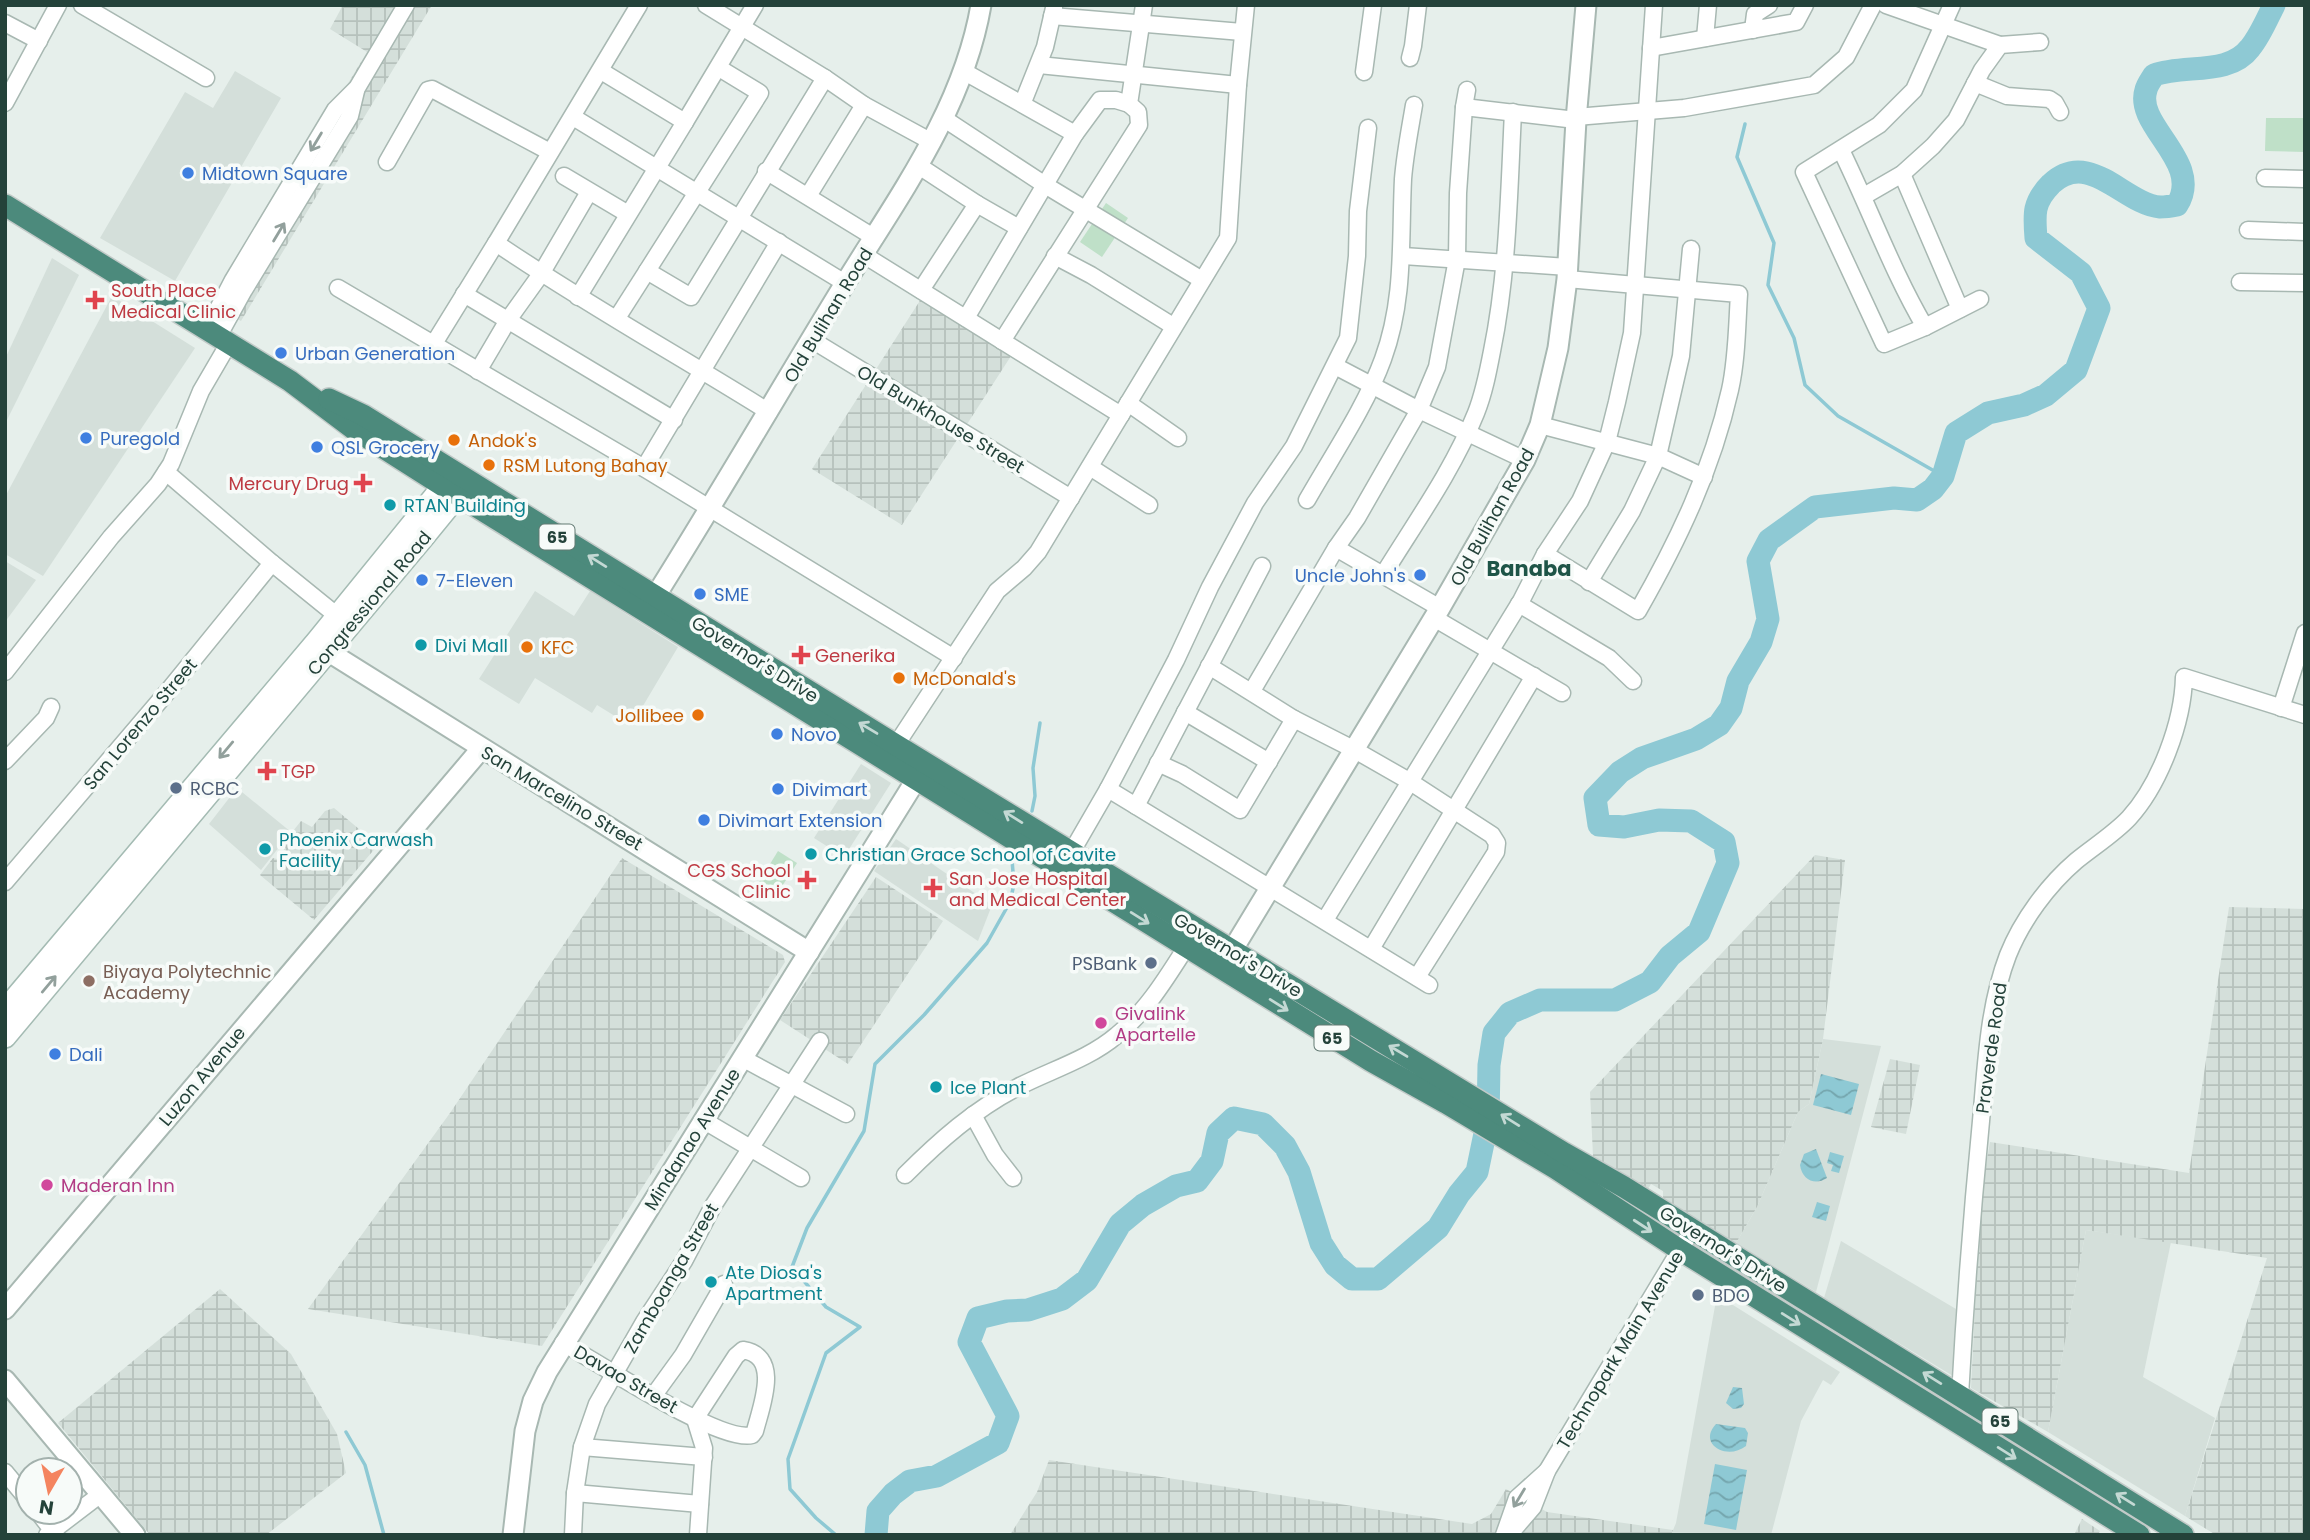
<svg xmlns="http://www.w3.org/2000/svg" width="2310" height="1540" font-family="Poppins,sans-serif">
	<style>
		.built { fill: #d4dfda }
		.industrial { fill: url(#industrial-grid) }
		.green { fill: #bfe0c8 }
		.water { fill: url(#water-waves) }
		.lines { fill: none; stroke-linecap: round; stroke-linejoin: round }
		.stream { stroke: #8ec9d4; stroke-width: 3.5 }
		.river { stroke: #8ec9d4; stroke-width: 23 }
		.minor-casing { stroke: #a8b8b2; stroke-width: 19 }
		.tertiary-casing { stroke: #a8b8b2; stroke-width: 23 }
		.secondary-casing { stroke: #a4bbb3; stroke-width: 24 }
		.trunk-casing { stroke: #c2cac8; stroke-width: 24 }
		.minor { stroke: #fff; stroke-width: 16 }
		.tertiary { stroke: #fff; stroke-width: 19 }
		.secondary { stroke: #fff; stroke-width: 21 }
		.trunk { stroke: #4c8a7c; stroke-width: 21 }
		.oneway { stroke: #92a09c }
		.oneway2 { stroke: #c4d9d4 }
		.shop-dot { fill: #3f7fe0; stroke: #f7fbf9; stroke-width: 2.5 }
		.health-dot { fill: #e0444e; stroke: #f7fbf9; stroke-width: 2.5 }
		.food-dot { fill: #e8710a; stroke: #f7fbf9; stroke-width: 2.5 }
		.culture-dot { fill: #0f9aa8; stroke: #f7fbf9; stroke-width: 2.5 }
		.service-dot { fill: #5c6f8a; stroke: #f7fbf9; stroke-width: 2.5 }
		.education-dot { fill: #8d6e63; stroke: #f7fbf9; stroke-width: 2.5 }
		.hotel-dot { fill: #d1479c; stroke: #f7fbf9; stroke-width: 2.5 }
		.labels { text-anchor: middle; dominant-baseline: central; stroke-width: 7; stroke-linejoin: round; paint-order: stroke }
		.shield { fill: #f7fbf9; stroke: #637a73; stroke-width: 2 }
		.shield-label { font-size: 16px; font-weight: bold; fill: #24423a }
		.shop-label { font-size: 18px; fill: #366cbe; stroke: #f7fbf9; text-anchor: start }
		.health-label { font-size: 18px; fill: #be3a42; stroke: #f7fbf9; text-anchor: start }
		.street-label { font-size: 18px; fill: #24423a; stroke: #f7fbf9 }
		.food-label { font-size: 18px; fill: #c56008; stroke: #f7fbf9; text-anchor: start }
		.culture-label { font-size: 18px; fill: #0d838f; stroke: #f7fbf9; text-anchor: start }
		.service-label { font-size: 18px; fill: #4e5e75; stroke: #f7fbf9; text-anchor: start }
		.education-label { font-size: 18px; fill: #785e54; stroke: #f7fbf9; text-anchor: start }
		.hotel-label { font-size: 18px; fill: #b23c85; stroke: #f7fbf9; text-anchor: start }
		.quarter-label { font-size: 21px; font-weight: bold; fill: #1f5548; stroke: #f7fbf9 }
	</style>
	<defs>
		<pattern id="industrial-grid" width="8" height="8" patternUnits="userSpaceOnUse" patternTransform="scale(1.75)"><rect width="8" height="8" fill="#d4dfda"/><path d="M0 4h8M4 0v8" fill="none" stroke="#b6c1bc"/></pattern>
		<pattern id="water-waves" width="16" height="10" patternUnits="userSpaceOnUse" patternTransform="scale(1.75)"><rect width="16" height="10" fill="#8ec9d4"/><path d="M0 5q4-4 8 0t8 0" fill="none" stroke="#74a5ad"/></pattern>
	</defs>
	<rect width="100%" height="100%" fill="#e6efeb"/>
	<g class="built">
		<path d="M235 71 281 98 175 281 100 238 185 92 213 108Z"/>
		<path d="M52 258 79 275 5 424V359Z"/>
		<path d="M112 296 195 348 43 576 5 554V497Z"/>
		<path d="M5 561 36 580 5 622Z"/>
		<path d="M535 591 574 616 590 591 678 647 631 726 597 705 592 713 535 678 519 704 479 679Z"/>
		<path d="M861 764 891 783 844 857 814 838Z"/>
		<path d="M237 788 291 832 261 870 209 824Z"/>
		<path d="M896 839 992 905 978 941 874 871Z"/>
		<path d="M1823 1039 1881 1046 1816 1292 1736 1243 1757 1207 1798 1112 1809 1104Z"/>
		<path d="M2086 1230 2171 1242 2143 1377 2215 1418 2185 1516 2048 1432Z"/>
		<path d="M1841 1241 1956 1309 1953 1376 1824 1298Z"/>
		<path d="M1717 1295 1840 1372 1831 1385 1823 1380 1801 1421 1771 1535H1671L1676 1523Z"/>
	</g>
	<g class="industrial">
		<path d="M343 5H432L241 321 214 306 367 52 330 29Z"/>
		<path d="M921 299 1011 356 902 525 812 469Z"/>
		<path d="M334 808 378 845 314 920 260 875 273 858 281 860 288 854 281 846 301 821 312 827 325 811Z"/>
		<path d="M1815 855 1845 860 1823 1039 1809 1104 1798 1112 1757 1207 1736 1243 1663 1198V1191L1651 1184 1648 1189 1593 1156 1590 1092Z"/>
		<path d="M622 858 783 955 785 962 542 1346 308 1309 450 1113Z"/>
		<path d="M876 877 943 921 848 1064 780 1020Z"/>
		<path d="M2229 907 2305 909V1535H2216L2185 1516 2267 1258 2086 1230 2048 1432 1971 1388 1978 1248 1983 1182 1990 1142 2189 1173Z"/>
		<path d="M1890 1059 1920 1065 1906 1134 1871 1127Z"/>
		<path d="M220 1289 291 1354 337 1434 346 1473 266 1535H150L58 1423Z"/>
		<path d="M1049 1460 1472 1524 1491 1514 1506 1489 1547 1512 1673 1530 1671 1535H1010L1037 1492Z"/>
		<path d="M2082 1519 2100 1531 2098 1535H2074Z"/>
	</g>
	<g class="green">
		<path d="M2266 118H2305V152L2265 151Z"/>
		<path d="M1106 203 1128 218 1102 257 1080 242Z"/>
		<path d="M778 851 797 863 777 894 759 882Z"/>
	</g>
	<g class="water">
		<path d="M1821 1074 1859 1084 1851 1115 1813 1105Z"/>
		<path d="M1816 1149 1827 1178C1815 1186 1802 1180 1800 1165L1804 1154Z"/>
		<path d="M1830 1152 1844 1156 1839 1173 1831 1171 1833 1165 1827 1163Z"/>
		<path d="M1817 1202 1830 1206 1826 1221 1812 1217Z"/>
		<path d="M1733 1387 1742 1388 1744 1404 1741 1408 1733 1409 1726 1403Z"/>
		<path d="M1716 1424 1745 1428 1748 1433 1746 1446C1727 1461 1697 1444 1716 1424Z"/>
		<path d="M1715 1464 1747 1470 1736 1530 1704 1524Z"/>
	</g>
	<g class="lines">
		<g class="stream">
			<path d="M1745 124 1737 157 1774 243 1768 285 1794 338 1805 385 1838 416 1943 476"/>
			<path d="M1032 811 1035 796 1033 768 1040 723"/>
			<path d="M346 1432 365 1465 384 1535"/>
			<path d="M836 1535 816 1518 790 1489 788 1459 826 1353 860 1327 826 1307 792 1267 807 1228 864 1131 875 1064 924 1015 987 943 1010 902 1014 884 1012 860"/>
		</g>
		<path class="river" d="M876 1535 878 1511 893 1494 910 1481 937 1476 998 1443 1008 1416 969 1342 978 1318 1007 1311 1028 1310 1062 1299 1087 1280 1120 1224 1143 1205 1176 1186 1197 1181 1212 1161 1218 1133 1234 1118 1263 1124 1285 1146 1299 1172 1321 1243 1335 1265 1352 1279H1378L1438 1228 1459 1194 1477 1172 1488 1119 1489 1065 1494 1033 1510 1013 1540 1000H1615L1650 982 1670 956 1699 932 1728 863 1724 842 1691 821 1659 820 1624 827 1599 825 1595 798 1620 772 1642 758 1696 739 1719 725 1731 708 1738 681 1761 642 1768 619 1758 561 1769 540 1815 507 1894 498 1917 500 1933 489 1943 476 1956 433 1988 413 2024 405 2046 395 2076 370 2099 308 2081 273 2036 238C2034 214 2033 202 2051 184 2089 148 2124 204 2160 207 2166 207 2172 206 2177 205 2204 162 2134 126 2146 90 2147 85 2151 80 2154 75 2185 64 2229 76 2250 48 2260 36 2267 19 2274 5"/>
		<g class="minor-casing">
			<g id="minor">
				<path d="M82 5 206 78"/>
				<path d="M639 5 496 243C584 303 678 355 769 412"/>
				<path d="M706 5 825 78 864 105 932 142"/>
				<path d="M1886 5 2000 45"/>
				<path d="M1952 5 1914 90 1879 125 1804 172 1884 344 1925 327 1980 299"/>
				<path d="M1052 16 1242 32"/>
				<path d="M5 23 39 41"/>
				<path d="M1753 30 1755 14 1769 5"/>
				<path d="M1705 38 1708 5"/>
				<path d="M1651 48 1796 22 1805 5"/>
				<path d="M1410 58 1413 46 1418 5"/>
				<path d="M1039 65 1238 85"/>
				<path d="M719 68 760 93 647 271 691 297 825 78"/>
				<path d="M601 71 685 122 755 5"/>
				<path d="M963 71 1075 134"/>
				<path d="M1364 72 1373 5"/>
				<path d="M1975 83 2007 96 2049 99 2055 103 2060 112"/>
				<path d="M1023 102 1045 47 1054 8"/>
				<path d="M5 103 58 5"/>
				<path d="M1464 107 1576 120"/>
				<path d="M573 117 845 283"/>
				<path d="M1576 117 1684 108 1814 85 1846 57 1873 5"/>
				<path d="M943 118 1045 185 1202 280"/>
				<path d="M1841 150C1870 209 1892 271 1925 327"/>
				<path d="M387 162 428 90 432 89 550 152"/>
				<path d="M919 166 977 204 921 290"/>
				<path d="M766 171 875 238"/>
				<path d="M1902 174 1960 309"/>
				<path d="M564 176 628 214"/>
				<path d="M2265 178 2305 179"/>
				<path d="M808 196 864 105"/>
				<path d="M1864 196 1902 174 1933 146 1956 120 1982 70 2000 45 2040 42"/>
				<path d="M977 204 1019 228"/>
				<path d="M2248 230 2305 232"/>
				<path d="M864 255 1121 415"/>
				<path d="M1055 256 1091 275 1173 326"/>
				<path d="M1403 256 1568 267"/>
				<path d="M2240 282 2305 283"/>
				<path d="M338 288 644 468 954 658"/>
				<path d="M464 294 674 420"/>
				<path d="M578 297 685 122"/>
				<path d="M617 318 647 271"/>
				<path d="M966 318 1075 134 1100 100H1116L1129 104"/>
				<path d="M207 330 233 280 335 110 357 88 406 5"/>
				<path d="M218 337 244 290 350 116 356 91"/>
				<path d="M812 340 1071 498"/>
				<path d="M1002 341 1139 125 1138 112 1129 104 1144 5"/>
				<path d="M433 345 496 243"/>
				<path d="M1335 366 1419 410 1525 460"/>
				<path d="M478 371 508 320 541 274 589 192"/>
				<path d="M1128 403 1178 438"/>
				<path d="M1540 425 1658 456 1704 477"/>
				<path d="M1090 467 1149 505"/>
				<path d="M644 468 779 242"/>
				<path d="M166 472 272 563 346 623"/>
				<path d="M1307 500C1332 456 1366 406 1383 359 1405 299 1400 241 1403 179 1405 154 1410 129 1414 105"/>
				<path d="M1336 548 1440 608"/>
				<path d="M1545 554 1638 611C1678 541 1712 470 1730 390 1737 359 1737 325 1739 294L1567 279"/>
				<path d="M1383 575C1415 523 1453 470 1476 413 1484 393 1488 372 1492 351 1508 273 1509 192 1513 112"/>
				<path d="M1589 582 1632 511 1658 456 1681 356 1691 249"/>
				<path d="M1519 604 1609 658 1633 681"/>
				<path d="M1434 618 1562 693"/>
				<path d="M1209 666 1294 719 1353 749 1409 781 1492 835 1497 843 1496 852 1417 977"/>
				<path d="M5 672 111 537 158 484 171 464 201 391 229 343"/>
				<path d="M1252 691 1336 548 1357 518 1419 410 1437 367 1457 259 1458 193 1464 107 1467 90"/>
				<path d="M2281 708 2305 633"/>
				<path d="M1185 712 1269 762"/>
				<path d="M896 745 997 591 1024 568 1038 552 1228 238 1238 85 1246 5"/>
				<path d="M5 761 46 718 51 707"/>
				<path d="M1158 763 1182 774 1240 810 1294 719"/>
				<path d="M1108 789 1136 806 1262 566"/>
				<path d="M1136 806 1429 985"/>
				<path d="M1071 853 1108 789 1176 660 1210 587 1255 503 1294 446 1348 338 1357 256 1358 211 1368 128"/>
				<path d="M5 882 168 691 272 563"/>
				<path d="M1325 920 1521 601 1545 554 1580 501 1607 442 1617 402 1632 333 1654 5"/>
				<path d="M1371 949 1534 676"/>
				<path d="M742 1058 846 1114"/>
				<path d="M973 1115 995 1155 1013 1178"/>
				<path d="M703 1120 801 1178"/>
				<path d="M905 1175C939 1141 975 1109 1018 1087 1051 1070 1089 1059 1117 1035 1149 1009 1170 972 1192 938"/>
				<path d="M563 1343C597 1362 721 1444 752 1435L755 1431C761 1407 782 1356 743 1350L736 1356 695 1419"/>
				<path d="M654 1395 683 1355 724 1284"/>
				<path d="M1960 1396C1965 1304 1972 1213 1981 1121 1986 1066 1988 1007 2008 955 2022 920 2048 885 2076 861 2093 847 2114 834 2129 818 2160 784 2183 722 2184 677L2305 715"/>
				<path d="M695 1419 704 1448 698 1535"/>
				<path d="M582 1447 704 1457"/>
				<path d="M5 1472 28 1500"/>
				<path d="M575 1493 700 1504"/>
				<path d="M38 1512 56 1535"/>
				<path d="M47 1535 101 1494"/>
				<path d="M573 1535 575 1493 582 1447 597 1404 644 1322 684 1261 713 1206 820 1041"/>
				<path d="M1504 1535 1517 1498 1547 1471"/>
				<path d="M1509 1535 1533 1507 1547 1471 1686 1240"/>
			</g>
		</g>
		<g class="tertiary-casing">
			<g id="tertiary">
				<path d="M648 608C715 502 778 393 844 285 898 197 963 110 981 5"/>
				<path d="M319 643 329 652C488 753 649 852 809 952"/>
				<path d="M1224 964 1440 608 1525 460 1540 425 1558 348 1567 279 1576 120 1586 5"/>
				<path d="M5 1309 481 749"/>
				<path d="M5 1380 135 1535"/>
				<path d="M513 1535 525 1431 533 1401 547 1372 924 767"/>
			</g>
		</g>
		<g class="secondary-casing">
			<g id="secondary">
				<path d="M5 1010 317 641 443 486 459 477"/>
				<path d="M5 1037 422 539 458 495 460 479"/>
			</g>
		</g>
		<g class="trunk-casing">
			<g id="trunk">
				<path d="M5 205 290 381 355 430 443 486 1371 1061 1446 1103 1555 1168 1680 1250 2139 1535"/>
				<path d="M329 399 363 415 896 745 1564 1153 1624 1187 2183 1535"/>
			</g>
		</g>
		<use href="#minor" class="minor"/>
		<use href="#tertiary" class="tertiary"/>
		<use href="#secondary" class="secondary"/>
		<use href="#trunk" class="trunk"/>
	</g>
	<defs><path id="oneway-shaft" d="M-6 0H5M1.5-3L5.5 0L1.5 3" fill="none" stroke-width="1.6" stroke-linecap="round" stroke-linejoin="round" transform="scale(1.75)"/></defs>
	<g class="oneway">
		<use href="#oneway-shaft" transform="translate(316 142) rotate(121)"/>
		<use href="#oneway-shaft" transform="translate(279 232) rotate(-59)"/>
		<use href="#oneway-shaft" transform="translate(226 750) rotate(130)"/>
		<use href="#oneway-shaft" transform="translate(49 984) rotate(-50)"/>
		<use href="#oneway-shaft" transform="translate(1519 1498) rotate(121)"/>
	</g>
	<g class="oneway2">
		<use href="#oneway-shaft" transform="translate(597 561) rotate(-148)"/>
		<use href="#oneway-shaft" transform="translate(868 728) rotate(-149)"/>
		<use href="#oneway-shaft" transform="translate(1013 817) rotate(-148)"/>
		<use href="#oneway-shaft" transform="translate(1140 918) rotate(32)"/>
		<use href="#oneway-shaft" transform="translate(1279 1005) rotate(32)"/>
		<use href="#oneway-shaft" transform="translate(1398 1051) rotate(-149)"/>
		<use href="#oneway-shaft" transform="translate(1510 1120) rotate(-148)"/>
		<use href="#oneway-shaft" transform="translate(1643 1226) rotate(33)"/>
		<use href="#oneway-shaft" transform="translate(1791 1319) rotate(32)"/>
		<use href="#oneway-shaft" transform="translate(1932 1378) rotate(-148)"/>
		<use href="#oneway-shaft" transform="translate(2007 1453) rotate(32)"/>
		<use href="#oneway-shaft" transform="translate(2125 1499) rotate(-148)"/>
	</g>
	<g class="shop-dot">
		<circle cx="188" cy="173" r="7"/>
		<circle cx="281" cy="353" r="7"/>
		<circle cx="86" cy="438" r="7"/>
		<circle cx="317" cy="447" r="7"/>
		<circle cx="1420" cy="575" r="7"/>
		<circle cx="422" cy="580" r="7"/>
		<circle cx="700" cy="594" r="7"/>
		<circle cx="777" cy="734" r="7"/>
		<circle cx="778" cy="789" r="7"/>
		<circle cx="704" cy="820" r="7"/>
		<circle cx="55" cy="1054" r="7"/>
	</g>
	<g class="health-dot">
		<path d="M91.5 289.5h7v7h7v7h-7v7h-7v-7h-7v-7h7z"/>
		<path d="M359.5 472.5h7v7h7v7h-7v7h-7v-7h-7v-7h7z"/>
		<path d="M797.5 644.5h7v7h7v7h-7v7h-7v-7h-7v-7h7z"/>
		<path d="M263.5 760.5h7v7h7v7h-7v7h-7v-7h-7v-7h7z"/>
		<path d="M803.5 869.5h7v7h7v7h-7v7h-7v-7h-7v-7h7z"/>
		<path d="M929.5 877.5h7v7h7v7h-7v7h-7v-7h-7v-7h7z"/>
	</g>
	<g class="food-dot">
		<circle cx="454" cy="440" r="7"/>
		<circle cx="489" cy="465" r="7"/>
		<circle cx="527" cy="647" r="7"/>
		<circle cx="899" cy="678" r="7"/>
		<circle cx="698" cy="715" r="7"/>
	</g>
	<g class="culture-dot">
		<circle cx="390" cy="505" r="7"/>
		<circle cx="421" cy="645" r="7"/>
		<circle cx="265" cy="849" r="7"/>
		<circle cx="811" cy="854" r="7"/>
		<circle cx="936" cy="1087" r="7"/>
		<circle cx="711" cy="1282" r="7"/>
	</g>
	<g class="service-dot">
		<circle cx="176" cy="788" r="7"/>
		<circle cx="1151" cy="963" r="7"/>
		<circle cx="1698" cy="1295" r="7"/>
	</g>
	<circle class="education-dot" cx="89" cy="981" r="7"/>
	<g class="hotel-dot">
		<circle cx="1101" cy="1023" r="7"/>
		<circle cx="47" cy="1185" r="7"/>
	</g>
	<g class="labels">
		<g class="shield">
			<rect x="539.5" y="524.5" width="35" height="25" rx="5"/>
			<rect x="1314.5" y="1025.5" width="35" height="25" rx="5"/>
			<rect x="1982.5" y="1408.5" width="35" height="25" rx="5"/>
		</g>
		<g class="shield-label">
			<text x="557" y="537">65</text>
			<text x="1332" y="1038">65</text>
			<text x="2000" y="1421">65</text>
		</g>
		<g class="shop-label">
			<text x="202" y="173">Midtown Square</text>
			<text x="295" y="353">Urban Generation</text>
			<text x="100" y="438">Puregold</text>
			<text x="331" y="447">QSL Grocery</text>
			<text x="1406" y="575" text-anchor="end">Uncle John's</text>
			<text x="436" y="580">7-Eleven</text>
			<text x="714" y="594">SME</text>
			<text x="791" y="734">Novo</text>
			<text x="792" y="789">Divimart</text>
			<text x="718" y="820">Divimart Extension</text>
			<text x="69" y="1054">Dali</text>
		</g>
		<g class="health-label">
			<text x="111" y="290">South Place<tspan x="111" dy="21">Medical Clinic</tspan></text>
			<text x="349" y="483" text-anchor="end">Mercury Drug</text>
			<text x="815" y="655">Generika</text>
			<text x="281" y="771">TGP</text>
			<text x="791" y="870" text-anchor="end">CGS School<tspan x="791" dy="21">Clinic</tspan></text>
			<text x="949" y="878">San Jose Hospital<tspan x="949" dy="21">and Medical Center</tspan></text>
		</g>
		<g class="street-label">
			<text transform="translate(828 315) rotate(-59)">Old Bulihan Road</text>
			<text transform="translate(941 419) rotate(31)">Old Bunkhouse Street</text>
			<text transform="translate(1492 517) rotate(-61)">Old Bulihan Road</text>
			<text transform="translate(369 603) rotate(-50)">Congressional Road</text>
			<text transform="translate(755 659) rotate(32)">Governor's Drive</text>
			<text transform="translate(140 724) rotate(-50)">San Lorenzo Street</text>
			<text transform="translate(562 798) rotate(31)">San Marcelino Street</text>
			<text transform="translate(1238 955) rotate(31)">Governor's Drive</text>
			<text transform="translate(1991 1048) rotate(-82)">Praverde Road</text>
			<text transform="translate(202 1076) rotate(-50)">Luzon Avenue</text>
			<text transform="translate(692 1139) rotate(-58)">Mindanao Avenue</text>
			<text transform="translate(1723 1249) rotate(32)">Governor's Drive</text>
			<text transform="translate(671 1278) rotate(-60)">Zamboanga Street</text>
			<text transform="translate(1620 1350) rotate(-59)">Technopark Main Avenue</text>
			<text transform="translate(626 1379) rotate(30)">Davao Street</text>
		</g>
		<g class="food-label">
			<text x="468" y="440">Andok's</text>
			<text x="503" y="465">RSM Lutong Bahay</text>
			<text x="541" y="647">KFC</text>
			<text x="913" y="678">McDonald's</text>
			<text x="684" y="715" text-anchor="end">Jollibee</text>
		</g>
		<g class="culture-label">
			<text x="404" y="505">RTAN Building</text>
			<text x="435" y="645">Divi Mall</text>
			<text x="279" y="839">Phoenix Carwash<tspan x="279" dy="21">Facility</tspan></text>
			<text x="825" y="854">Christian Grace School of Cavite</text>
			<text x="950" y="1087">Ice Plant</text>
			<text x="725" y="1272">Ate Diosa's<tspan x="725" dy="21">Apartment</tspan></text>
		</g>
		<g class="service-label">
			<text x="190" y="788">RCBC</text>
			<text x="1137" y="963" text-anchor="end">PSBank</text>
			<text x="1712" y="1295">BDO</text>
		</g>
		<g class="education-label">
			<text x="103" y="971">Biyaya Polytechnic<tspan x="103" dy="21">Academy</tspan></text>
		</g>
		<g class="hotel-label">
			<text x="1115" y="1013">Givalink<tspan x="1115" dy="21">Apartelle</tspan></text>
			<text x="61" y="1185">Maderan Inn</text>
		</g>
		<g class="quarter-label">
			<text x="1529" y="568">Banaba</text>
		</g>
	</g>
	<rect width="2310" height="1540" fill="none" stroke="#24423a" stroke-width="14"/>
	<g transform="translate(49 1491) rotate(189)"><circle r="33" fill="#f7fbf9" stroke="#a3b1ad" stroke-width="2"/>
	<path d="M0-5L12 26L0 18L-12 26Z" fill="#f4845f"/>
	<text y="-10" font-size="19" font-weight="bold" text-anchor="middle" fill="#24423a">N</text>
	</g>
</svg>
